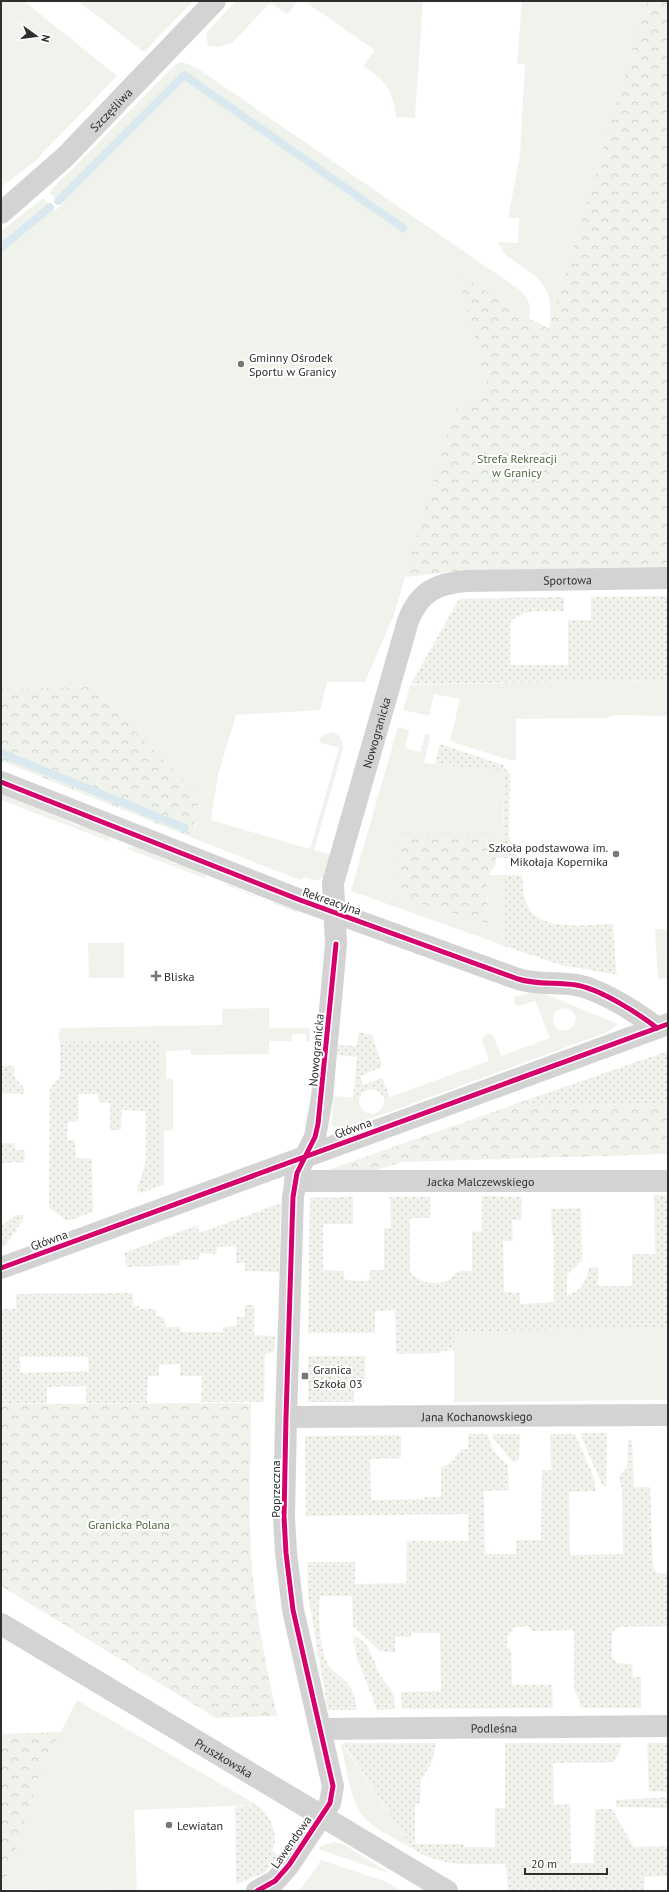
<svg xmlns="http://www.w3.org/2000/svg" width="669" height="1892" font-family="'PT Sans',sans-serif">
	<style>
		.grass { fill: #f0f3ec; fill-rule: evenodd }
		.forest { fill: url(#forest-crowns) }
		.garden { fill: url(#garden-dots); fill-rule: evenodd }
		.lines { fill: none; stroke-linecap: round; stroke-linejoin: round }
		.stream { stroke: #dae8f0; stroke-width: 8 }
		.minor { stroke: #d3d3d3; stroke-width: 22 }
		.cycleway-casing { stroke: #fff; stroke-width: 8 }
		.cycleway { stroke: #d6006c; stroke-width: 5 }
		.poi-dot { fill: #777; stroke: #fff; stroke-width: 1.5 }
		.labels { text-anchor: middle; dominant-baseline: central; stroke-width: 4; stroke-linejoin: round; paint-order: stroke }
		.street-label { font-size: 12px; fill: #2e2e2e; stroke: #fff }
		.poi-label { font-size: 12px; fill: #2e2e2e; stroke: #fff; text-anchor: start }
		.park-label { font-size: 12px; fill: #53663e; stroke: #fff }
	</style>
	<defs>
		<pattern id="forest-crowns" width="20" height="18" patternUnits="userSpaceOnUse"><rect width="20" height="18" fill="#f0f3ec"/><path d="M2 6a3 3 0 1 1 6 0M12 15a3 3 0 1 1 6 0" fill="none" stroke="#ced1cb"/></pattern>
		<pattern id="garden-dots" width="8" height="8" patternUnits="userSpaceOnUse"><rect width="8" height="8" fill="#f0f3ec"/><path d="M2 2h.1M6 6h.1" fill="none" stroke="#ced1cb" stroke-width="1.8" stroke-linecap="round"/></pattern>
	</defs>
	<rect width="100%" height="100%" fill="#fff"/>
	<g class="grass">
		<path d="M1 1H24L117 76 34 162 1 187Z"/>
		<path d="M78 1H193L144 52Z"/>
		<path d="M236 1H297L288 14 270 3 232 43 219 47 208 46 206 33Z"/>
		<path d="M304 1H423L415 118 396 117C392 87 387 83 363 66L375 50Z"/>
		<path d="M522 1H666L478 570 456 571 405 577 394 615 365 682H327L320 710 236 715 218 775 211 820 310 849 339 748 319 742C320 736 326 733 332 732 341 735 342 740 343 749L314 850 332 855 326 876 316 881 305 877 300 880 193 838 196 823 91 687 1 689V231L43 198 55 211 61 205 49 192 177 63H185L197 68 520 290C528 300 533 305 529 318L549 329C554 293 548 285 519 264 507 256 504 256 498 242L518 243 519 218H508L520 155 525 64 517 63Z"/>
		<path d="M668 680V716L614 715 607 718 516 719V760H509L450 741 460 699 434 694 429 716 403 710 410 685Z"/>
		<path d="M398 727 409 730 405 748 421 752 425 734 430 735 424 763 503 771 504 858H496L488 852V833L398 898 488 922 487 875H505V946L351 891Z"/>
		<path d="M1 793 79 826H84L109 836 111 842 1 800Z"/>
		<path d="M134 846 172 862 173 864H178L204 874 207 879 127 849Z"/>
		<path d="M223 884H228L272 903 274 902 298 911V913Z"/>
		<path d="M655 929H668V978L658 979Z"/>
		<path d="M88 943H124V978H89Z"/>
		<path d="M533 992 543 993 618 1024 608 1032 343 1129 338 1130 332 1125 333 1096 359 1098C359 1108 364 1113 374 1114 381 1111 385 1106 384 1098L390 1097 489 1061 482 1040 484 1036 488 1033 493 1035 501 1056 550 1038 535 1001 519 1006 514 1004 515 997ZM562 1008 571 1010 576 1017 574 1026 566 1031 557 1029 553 1022 554 1013Z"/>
		<path d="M269 1008V1028H310V1041H306V1034H292V1041H269V1054L191 1055 190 1050 166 1051V1079H173V1130L164 1131V1185L159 1186 160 1041 60 1042 58 1040 60 1028 222 1025V1009Z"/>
		<path d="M668 1327V1400L454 1402V1332Z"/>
		<path d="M77 1700 257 1805 134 1810 137 1890 3 1889 41 1771Z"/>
		<path d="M343 1743 345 1748 413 1849C398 1840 373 1829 363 1816 350 1801 346 1764 341 1745Z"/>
		<path d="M334 1842 343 1844 391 1874 318 1849 321 1846Z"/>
		<path d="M321 1860 384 1881 402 1891H298L310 1877Z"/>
	</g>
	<g class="forest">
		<path d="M647 1H668V567L456 571 405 577 454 410 489 390 456 271 511 309 549 329Z"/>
		<path d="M91 687 199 795 193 838 1 761V689Z"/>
		<path d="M398 833H489L488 852 496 858 495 866 487 876 488 923 398 898Z"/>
		<path d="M524 1101 536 1106 668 1103V1154L403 1162 365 1173H319Z"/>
		<path d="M251 1403C251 1458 248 1514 252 1569 256 1619 267 1668 277 1716L216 1718 1 1586V1404Z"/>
		<path d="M61 1732 41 1771 3 1889H1V1734Z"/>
	</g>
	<g class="garden">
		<path d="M668 596V680L411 684 459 599 564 597V611C547 612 521 607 510 623V665H568V620H591V597Z"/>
		<path d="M440 744 503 765 510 775 509 837 519 859 504 858 503 771 435 764Z"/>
		<path d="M505 875H522C523 885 523 896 527 905 540 933 588 924 613 924L616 972 619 975 561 965 505 946Z"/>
		<path d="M359 1032 372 1035 382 1064 380 1068 360 1076 363 1085 382 1078 390 1097 384 1098 379 1091C370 1087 364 1090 359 1098H353L357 1057 337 1055 338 1045 357 1046Z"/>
		<path d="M161 1041 159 1186 142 1193 137 1191 146 1160V1111L122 1110 121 1130H110V1103L99 1102 98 1094H78V1121L68 1122 67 1140H75L76 1158 92 1159 93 1212 68 1221 49 1208 50 1088 60 1077V1042Z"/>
		<path d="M668 1051V1103L535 1106 524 1101Z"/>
		<path d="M1 1066H14V1077L24 1088V1094L1 1093Z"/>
		<path d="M1 1143H15V1150H25L24 1162 1 1163Z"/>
		<path d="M654 1195H668V1327L454 1332V1350L441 1351V1353L396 1354 395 1310 375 1311V1333H308L310 1198 353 1197V1224H323V1270L344 1271V1278L346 1280 366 1281 370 1278V1270H384V1228H391L390 1197H430V1218H410V1272C419 1283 436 1286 449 1280 452 1278 455 1273 459 1272 462 1270 468 1271 472 1271V1232L482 1231V1196L522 1197 521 1220H512L513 1241H503L504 1292 520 1293V1304L554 1302V1235H552L551 1209 581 1208 582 1261 567 1275V1295C582 1292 585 1281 590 1267H598V1286H632V1254H655Z"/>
		<path d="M281 1203 279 1272 245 1271V1263H236V1246L217 1247V1254L200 1253 199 1260H180V1265L127 1267 124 1253 198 1225 199 1233Z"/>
		<path d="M15 1215H24V1218L6 1245 1 1248V1226Z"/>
		<path d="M133 1293V1306H139L140 1309H156V1316L164 1317 166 1327H180L181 1332H222L223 1327 237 1326V1317H245V1305H254V1335L275 1336 274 1352 265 1354 264 1402H201L202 1376H180V1364L159 1365V1376H148L147 1403H86V1386L47 1387V1403L1 1404V1309H17L15 1294ZM20 1357H88L89 1371 21 1373Z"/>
		<path d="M308 1356H365V1384H354V1402H308Z"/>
		<path d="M580 1433H607L606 1486 602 1485Z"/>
		<path d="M468 1434H487L494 1452 508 1466 509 1490 484 1491 485 1554H516V1540H541L542 1470H551L550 1434H575L593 1475 596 1491 569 1492 570 1555 623 1554 622 1489 619 1477 627 1466 628 1440H632L634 1487H650L653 1567C656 1573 661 1576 668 1572V1626L618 1627 612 1633V1657L617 1663 632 1664 633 1677H641V1708H581L578 1696 574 1691V1630L532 1631 528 1626 515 1627 508 1635 507 1647 511 1651 512 1685H552L553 1708 402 1709 401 1692 441 1691 440 1633H411V1637H395V1653L380 1651 353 1626 352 1596H320C318 1613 319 1651 329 1666 333 1671 339 1675 343 1679 353 1687 355 1698 357 1710H328L308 1595 307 1562H355V1584L406 1583 407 1541H468V1514L306 1516 305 1436 401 1435V1458L370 1459 371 1500 425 1499V1497H441V1467L449 1464 461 1450 468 1449Z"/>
		<path d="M492 1434H520L519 1460 514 1462 511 1460 494 1439Z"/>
		<path d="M353 1636C372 1641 373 1665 382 1678 385 1683 391 1688 393 1693 395 1698 394 1704 395 1709L377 1710 357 1658Z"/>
		<path d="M343 1743H436L432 1762 421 1779 420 1803 415 1804V1844H463L464 1847H495V1808H505V1743H622L620 1751 613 1762 553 1763 554 1805 570 1804 571 1863H594L595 1809H612L634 1847 668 1846V1876L645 1877 644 1891H508L506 1864C469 1864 446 1868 413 1849Z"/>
		<path d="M647 1743H668V1792L649 1791Z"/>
		<path d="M668 1797V1808L616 1807V1800Z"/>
		<path d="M257 1805C270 1814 280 1835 272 1851L280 1856 264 1873 236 1884 235 1807Z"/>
	</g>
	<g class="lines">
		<g class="stream">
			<path d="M58 201 184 75 403 228"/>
			<path d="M1 248 50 207"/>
			<path d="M1 753 185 828"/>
		</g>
		<g class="minor">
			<path id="s1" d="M1 213 65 157 215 1"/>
			<path d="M1 782 300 900 518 979C537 985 556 982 576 985 600 989 638 1013 657 1028"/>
			<path id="s2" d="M295 1181H668"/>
			<path d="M1 1268 668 1024"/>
			<path id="s3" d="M286 1417 668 1415"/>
			<path id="s4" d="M1 1624 447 1891"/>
			<path id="s5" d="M320 1729 668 1726"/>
			<path id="s6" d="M257 1891 275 1881 289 1865 330 1803 333 1786 293 1610 286 1553 284 1517 286 1417 293 1197 297 1173 315 1137 322 1097 336 944 333 883 408 621C419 592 437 583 467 581L668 578"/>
		</g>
		<g class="cycleway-casing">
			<g id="cycleway">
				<path d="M1 782 300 900 518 979C537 985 556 982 576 985 600 989 638 1013 657 1028"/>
				<path d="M1 1268 668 1024"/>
				<path d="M257 1891 275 1881 289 1865 330 1803 333 1786 293 1610 286 1553 284 1517 286 1417 293 1197 297 1173 315 1137 318 1124 336 944"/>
			</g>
		</g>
		<use href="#cycleway" class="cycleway"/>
	</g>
	<g class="poi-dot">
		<circle cx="241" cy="364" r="4"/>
		<circle cx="616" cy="854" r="4"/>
		<path d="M154 970h4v4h4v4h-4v4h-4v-4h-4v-4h4z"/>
		<rect x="301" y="1372" width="8" height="8" rx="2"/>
		<circle cx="169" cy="1825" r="4"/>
	</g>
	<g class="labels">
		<g class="street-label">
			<text stroke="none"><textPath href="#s1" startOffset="151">Szczęśliwa</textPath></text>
			<text stroke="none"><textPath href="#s6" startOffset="1497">Sportowa</textPath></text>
			<text stroke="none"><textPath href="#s6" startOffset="1204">Nowogranicka</textPath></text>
			<text transform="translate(332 901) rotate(19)">Rekreacyjna</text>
			<text transform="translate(316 1050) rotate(-85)">Nowogranicka</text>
			<text transform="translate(353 1128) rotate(-20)">Główna</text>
			<text stroke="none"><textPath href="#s2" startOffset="186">Jacka Malczewskiego</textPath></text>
			<text transform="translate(49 1240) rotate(-20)">Główna</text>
			<text stroke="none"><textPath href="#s3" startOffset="191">Jana Kochanowskiego</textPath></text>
			<text transform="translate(275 1489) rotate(-90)">Poprzeczna</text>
			<text stroke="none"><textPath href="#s5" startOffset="174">Podleśna</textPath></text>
			<text stroke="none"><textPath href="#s4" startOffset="260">Pruszkowska</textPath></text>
			<text transform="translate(291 1842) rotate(-55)">Lawendowa</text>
		</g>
		<g class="poi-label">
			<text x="249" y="357">Gminny Ośrodek<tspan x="249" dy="14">Sportu w Granicy</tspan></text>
			<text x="608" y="847" text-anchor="end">Szkoła podstawowa im.<tspan x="608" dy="14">Mikołaja Kopernika</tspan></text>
			<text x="164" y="976">Bliska</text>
			<text x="313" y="1369">Granica<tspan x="313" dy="14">Szkoła 03</tspan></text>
			<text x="177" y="1825">Lewiatan</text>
		</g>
		<g class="park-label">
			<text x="517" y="458">Strefa Rekreacji<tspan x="517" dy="14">w Granicy</tspan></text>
			<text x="129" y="1524">Granicka Polana</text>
		</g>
	</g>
	<rect width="669" height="1892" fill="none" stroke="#2e2e2e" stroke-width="4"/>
	<g transform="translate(36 36) rotate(104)" stroke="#ffffff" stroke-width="3" paint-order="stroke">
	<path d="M0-3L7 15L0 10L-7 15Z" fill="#2e2e2e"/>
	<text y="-6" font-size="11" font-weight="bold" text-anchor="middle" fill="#2e2e2e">N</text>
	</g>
	<path d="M525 1868v6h82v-6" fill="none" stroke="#2e2e2e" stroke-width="2"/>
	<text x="531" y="1868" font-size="12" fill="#2e2e2e" stroke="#ffffff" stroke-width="3" paint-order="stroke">20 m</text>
</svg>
